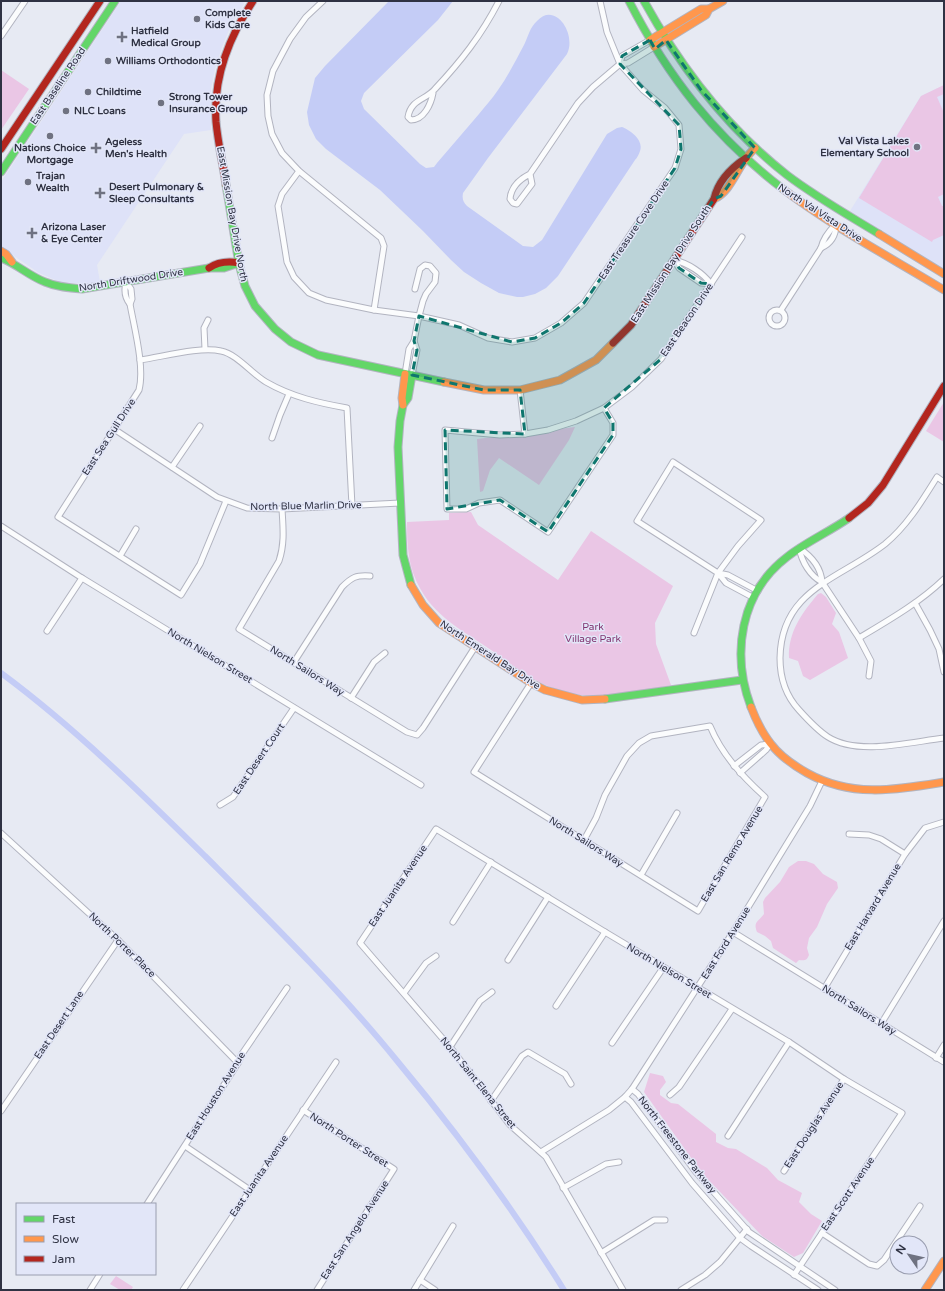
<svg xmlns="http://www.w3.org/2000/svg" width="945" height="1291" font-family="'Varela Round',sans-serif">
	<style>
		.built { fill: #dee2f8 }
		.green { fill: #eac6e5 }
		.water { fill: #c4ccf6 }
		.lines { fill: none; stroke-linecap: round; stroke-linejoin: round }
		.canal { stroke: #c4ccf6; stroke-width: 6 }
		.street-casing { stroke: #b2b4c0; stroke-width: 7 }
		.fast-casing { stroke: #b2b4c0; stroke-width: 9 }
		.slow-casing { stroke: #b2b4c0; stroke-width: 9 }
		.jam-casing { stroke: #b2b4c0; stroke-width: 9 }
		.street { stroke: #fbfcfd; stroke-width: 5 }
		.fast { stroke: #63d668; stroke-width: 7 }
		.slow { stroke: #ff974d; stroke-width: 7 }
		.jam { stroke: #b3261e; stroke-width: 7 }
		.marked { fill: #0f766e; fill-opacity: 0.2; stroke: #0f766e; stroke-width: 3; stroke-dasharray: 8 5; stroke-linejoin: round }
		.poi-dot { fill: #6f7281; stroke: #e2e6f8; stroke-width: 1.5 }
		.labels { text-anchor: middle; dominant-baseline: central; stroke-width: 3; stroke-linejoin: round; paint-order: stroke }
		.poi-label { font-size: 10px; font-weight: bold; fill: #2f3243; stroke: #e2e6f8; text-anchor: start }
		.street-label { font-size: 10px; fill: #2f3243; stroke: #e2e6f8 }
		.park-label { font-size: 10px; fill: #813470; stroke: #e2e6f8 }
	</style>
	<rect width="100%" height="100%" fill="#e7eaf3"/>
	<g class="built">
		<path d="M121 1H243L244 4 232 23 222 47 215 69 211 89V130L184 134 97 265 100 282 85 284 60 282 39 273 1 247V182Z"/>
		<path d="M944 85V269L850 211 921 96Z"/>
	</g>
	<g class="green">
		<path d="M1 70 29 89 1 130Z"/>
		<path d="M944 85V94L937 97 944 113V194L938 197 942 206H944V235L933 240 932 242 859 198 921 96Z"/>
		<path d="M944 402V442L926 431Z"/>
		<path d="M575 427 569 440 539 485 499 458 490 470 483 491 480 492 477 439Z"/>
		<path d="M471 512 478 525 558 580 591 531 673 586 655 623 656 644 671 685C643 690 609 699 580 695 568 693 554 689 543 684 526 676 511 664 497 654 470 635 437 619 421 590 408 568 407 546 407 522L449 520V513Z"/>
		<path d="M821 593 826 597 836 613 832 624 839 632 848 658 810 680 803 676 798 661 789 658C788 632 802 613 818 594Z"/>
		<path d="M798 861H806L814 864 823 874 837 882 838 888 827 904 817 927 809 938 807 948 809 955C807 960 805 961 799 960L796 963 773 948 771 941 765 936 757 932C753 922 758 922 764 914L763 902 765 898 780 882 789 867Z"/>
		<path d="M650 1073 663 1076 666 1082 660 1090V1095L671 1103 678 1104 716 1134V1142L728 1148 736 1149 767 1168 778 1180 802 1193 799 1202 811 1214 822 1221 803 1253 794 1257 762 1236 702 1173 644 1092Z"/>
		<path d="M116 1276 133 1287 131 1290H120L110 1284Z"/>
	</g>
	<path class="water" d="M389 1H453L438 20 364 93 361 101 364 109 420 164 426 168 434 167 437 163C451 147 465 130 479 114 485 106 492 99 498 90 508 76 516 60 524 45 528 37 530 27 537 21 555 1 577 34 567 54L488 158 463 193C462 199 463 202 467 206L523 246 533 247 542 240 607 134 617 128 622 127C630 130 644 140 640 151 639 154 637 158 635 160L558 276 546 288 535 294 523 297H517L499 293 481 283 464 272 451 260 423 231 380 190 326 149 316 139 309 125 307 112 315 78 325 66Z"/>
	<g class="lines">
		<path class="canal" d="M1 673C74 727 140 792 205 856 271 922 339 989 398 1062 458 1134 514 1210 564 1290"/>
		<g class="street-casing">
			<g id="street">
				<path d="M323 1 306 17 290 39 273 71 267 95 268 116 272 134 282 153 299 171 381 238 384 246 374 310"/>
				<path d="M1 36 25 1"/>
				<path d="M620 64 622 56 650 40"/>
				<path d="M433 93C431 104 424 120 411 120L408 117C411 99 426 100 435 89 461 61 481 36 499 1"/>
				<path d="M299 171 282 194 278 206 287 262 294 277 309 293 326 300 374 310 419 316 459 325 488 338 512 342 535 338 561 323 584 303 675 168 681 149 679 125 665 108 643 90 620 64 607 32 600 1"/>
				<path d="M530 174 532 184 517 204 513 203 510 199C511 187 520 179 530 174L578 103 593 87 620 64 628 63 654 47"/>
				<path d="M821 248C832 243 836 235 836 224"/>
				<path d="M674 260 679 268 701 283 711 284"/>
				<path d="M674 260C688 263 703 273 711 284"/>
				<path d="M126 282C124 290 124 297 130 304 134 327 145 367 139 390L58 517 181 595 200 564 226 501"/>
				<path d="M126 282 131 289 132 299 130 304"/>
				<circle cx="777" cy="318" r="8"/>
				<path d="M781 310 821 248C823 238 829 231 836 224"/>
				<path d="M205 349 204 328 208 320"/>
				<path d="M140 360C162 357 200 346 221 351 237 354 252 374 266 382 292 397 319 403 347 408L352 506"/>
				<path d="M405 374 409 349 414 341 419 316 423 301 426 294 435 282 436 273 430 266 425 265 420 269 415 289"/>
				<path d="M412 375 417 350 414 341"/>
				<path d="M520 390 525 434"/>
				<path d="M604 408 613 423V435L548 532 500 500 479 503 466 509H447L445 430 500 435 525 434 548 430 576 421 604 408 632 387 661 359 742 237"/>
				<path d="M114 429 217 497 247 508 282 509 400 503"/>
				<path d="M272 438 280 415 289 394"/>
				<path d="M172 467 200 426"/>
				<path d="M944 482 937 477C922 501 907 526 885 544 840 579 781 589 780 658 780 677 786 696 799 710 808 720 817 730 828 737 858 756 910 742 944 738"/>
				<path d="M282 509C283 527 285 543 279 561L239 629 407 732 417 735 423 728 475 647"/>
				<path d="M1 526 82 578 421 785"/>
				<path d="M799 548C802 562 810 576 822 582L859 638 871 661 869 676"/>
				<path d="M799 548C811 556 821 568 822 582"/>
				<path d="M120 556 136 529"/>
				<path d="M718 573 728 575 758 591"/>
				<path d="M915 603 930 630 939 649 944 672"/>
				<path d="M47 631 82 578"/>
				<path d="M694 633 718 573 738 546 761 520 673 462 637 521 718 573 726 583 754 598"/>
				<path d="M859 638C889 620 919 603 944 579"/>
				<path d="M294 662 342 587C352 577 356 575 370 576"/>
				<path d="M531 683 474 772 698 911 765 797C743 777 722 755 710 726L651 736 639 743 627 756 605 795 596 818 584 840"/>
				<path d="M351 698 374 662 385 653"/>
				<path d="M734 766 761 745 770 744"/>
				<path d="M740 773 766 750 770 744"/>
				<path d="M220 805 233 797 294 708"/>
				<path d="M1 833 118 940 238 1063"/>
				<path d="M849 834 869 835 881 839 905 854"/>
				<path d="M641 875 677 813"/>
				<path d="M453 922 491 862"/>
				<path d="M733 932 944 1062"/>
				<path d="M508 960 548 897"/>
				<path d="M824 989 905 854 925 828 944 822"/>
				<path d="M404 993 426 963 436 956"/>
				<path d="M556 1006 605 932"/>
				<path d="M881 1024 944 921"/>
				<path d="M612 1043 663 968"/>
				<path d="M450 1047 480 1001 492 992"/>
				<path d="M936 1058 944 1045"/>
				<path d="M632 1089 638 1094 695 1171 749 1232 835 1290"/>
				<path d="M670 1095 679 1087 732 1009"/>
				<path d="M625 1097 631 1102 692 1183 740 1238 751 1246 818 1290"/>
				<path d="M491 1101 522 1056 528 1052 565 1074 571 1084"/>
				<path d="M303 1110 394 1169 317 1290"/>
				<path d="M1 1111 118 940"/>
				<path d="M728 1136 789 1042"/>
				<path d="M185 1146 250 1190"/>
				<path d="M541 1152 609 1110 625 1097 632 1089 733 932 810 806 822 781"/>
				<path d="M784 1171 844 1079"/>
				<path d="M563 1188 606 1164 619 1162"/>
				<path d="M147 1204 238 1063 242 1054 287 988"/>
				<path d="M822 1233 869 1264 877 1266 884 1260 920 1206"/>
				<path d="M601 1253 654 1220H665"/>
				<path d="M420 1280 435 1290"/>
				<path d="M90 1290 100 1274"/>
				<path d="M183 1290 336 1062"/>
				<path d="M414 1290 453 1226"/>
				<path d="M623 1290 546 1157 510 1125 450 1047 360 943 436 829 605 932 789 1042 844 1079 902 1113 794 1275"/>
				<path d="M681 1290 705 1275 720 1262 747 1229"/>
			</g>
		</g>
		<g class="fast-casing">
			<g id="fast">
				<path d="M629 1C668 77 715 137 783 189"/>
				<path d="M644 1C681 68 727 128 787 175 816 197 848 215 879 234"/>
				<path d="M1 172 115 1"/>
				<path d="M226 185 239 264 245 286 255 306 275 329 291 342 318 355 444 382"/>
				<path d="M1 258C17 264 29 276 45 282 57 287 69 288 82 289L209 268H224L239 263"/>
				<path d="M411 585 403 555 398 447 400 421 403 405 408 398 412 375"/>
				<path d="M605 699 742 680"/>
				<path d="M751 707C731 654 740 593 787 557 806 542 829 532 849 518"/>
			</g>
		</g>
		<g class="slow-casing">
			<g id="slow">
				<path d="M650 40 701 9H709"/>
				<path d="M654 47 706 15 709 9 723 1"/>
				<path d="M783 189C833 227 890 257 944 290"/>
				<path d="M714 199C730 192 736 171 747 157 749 154 752 151 755 148"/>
				<path d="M879 234 944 274"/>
				<path d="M1 251 6 254 12 262"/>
				<path d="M444 382 484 390H520L560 380 596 360 613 343"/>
				<path d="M403 405 402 398 405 374"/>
				<path d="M411 585 423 605 439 623 531 683 545 690 582 700 605 699"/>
				<path d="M751 707C756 720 762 733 771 744 780 756 793 765 807 773 852 798 895 790 944 782"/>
				<path d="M925 1290 944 1261"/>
			</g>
		</g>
		<g class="jam-casing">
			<g id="jam">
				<path d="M1 149 100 1"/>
				<path d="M226 185C223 164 218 143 216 122 213 78 229 37 253 1"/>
				<path d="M209 268C218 262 228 261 239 263"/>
				<path d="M613 343 631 325 714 199C718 181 731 168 746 158"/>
				<path d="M849 518 868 503 883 485 944 386"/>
			</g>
		</g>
		<use href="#street" class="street"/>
		<use href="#fast" class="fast"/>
		<use href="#slow" class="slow"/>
		<use href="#jam" class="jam"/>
	</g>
	<path class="marked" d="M650 40 655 49 666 40 701 90 755 148 721 196 714 199 674 260 679 268 701 283 711 284 661 359 604 408 613 423V435L548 532 500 500 447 509 445 430 525 434 520 390H484L412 375 417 350 414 341 419 316 512 342 535 338 561 323 584 303 675 168 681 149 679 125 620 64 622 56Z"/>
	<g class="poi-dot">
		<circle cx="197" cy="19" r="4"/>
		<path d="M120 31h4v4h4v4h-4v4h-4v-4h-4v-4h4z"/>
		<circle cx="108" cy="61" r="4"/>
		<circle cx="88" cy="92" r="4"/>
		<circle cx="161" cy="103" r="4"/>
		<circle cx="66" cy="111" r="4"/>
		<circle cx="50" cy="136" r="4"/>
		<circle cx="917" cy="147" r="4"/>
		<path d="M94 142h4v4h4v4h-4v4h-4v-4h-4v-4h4z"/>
		<circle cx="28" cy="182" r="4"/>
		<path d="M98 187h4v4h4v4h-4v4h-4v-4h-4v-4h4z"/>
		<path d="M30 227h4v4h4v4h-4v4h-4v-4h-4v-4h4z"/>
	</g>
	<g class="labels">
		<g class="poi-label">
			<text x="205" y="13">Complete<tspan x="205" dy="12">Kids Care</tspan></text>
			<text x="131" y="31">Hatfield<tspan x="131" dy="12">Medical Group</tspan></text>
			<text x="116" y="61">Williams Orthodontics</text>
			<text x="96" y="92">Childtime</text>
			<text x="169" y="97">Strong Tower<tspan x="169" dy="12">Insurance Group</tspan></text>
			<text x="74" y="111">NLC Loans</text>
			<text x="909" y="141" text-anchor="end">Val Vista Lakes<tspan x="909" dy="12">Elementary School</tspan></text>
			<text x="105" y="142">Ageless<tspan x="105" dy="12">Men's Health</tspan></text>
			<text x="50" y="148" text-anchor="middle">Nations Choice<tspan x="50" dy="12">Mortgage</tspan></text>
			<text x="36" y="176">Trajan<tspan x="36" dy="12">Wealth</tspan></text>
			<text x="109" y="187">Desert Pulmonary &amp;<tspan x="109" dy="12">Sleep Consultants</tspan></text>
			<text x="41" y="227">Arizona Laser<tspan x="41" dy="12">&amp; Eye Center</tspan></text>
		</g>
		<g class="street-label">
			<text transform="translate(58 86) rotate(-56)">East Baseline Road</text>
			<text transform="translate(820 213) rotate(33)">North Val Vista Drive</text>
			<text transform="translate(232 214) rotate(80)">East Mission Bay Drive North</text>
			<text transform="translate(634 230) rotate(-56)">East Treasure Cove Drive</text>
			<text transform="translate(671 264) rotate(-57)">East Mission Bay Drive South</text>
			<text transform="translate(131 280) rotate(-9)">North Driftwood Drive</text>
			<text transform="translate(687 320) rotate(-56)">East Beacon Drive</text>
			<text transform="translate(109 437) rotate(-57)">East Sea Gull Drive</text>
			<text transform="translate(306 506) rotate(-1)">North Blue Marlin Drive</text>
			<text transform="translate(490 655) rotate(33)">North Emerald Bay Drive</text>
			<text transform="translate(210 656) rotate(31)">North Nielson Street</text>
			<text transform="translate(307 671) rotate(32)">North Sailors Way</text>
			<text transform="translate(259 759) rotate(-56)">East Desert Court</text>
			<text transform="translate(586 842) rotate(32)">North Sailors Way</text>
			<text transform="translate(732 854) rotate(-59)">East San Remo Avenue</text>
			<text transform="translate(398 886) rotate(-56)">East Juanita Avenue</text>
			<text transform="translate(873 907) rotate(-59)">East Harvard Avenue</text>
			<text transform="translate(726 943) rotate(-58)">East Ford Avenue</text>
			<text transform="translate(122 945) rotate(44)">North Porter Place</text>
			<text transform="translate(669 971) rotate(31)">North Nielson Street</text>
			<text transform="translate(859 1010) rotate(32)">North Sailors Way</text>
			<text transform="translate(59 1025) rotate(-56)">East Desert Lane</text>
			<text transform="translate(478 1083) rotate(51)">North Saint Elena Street</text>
			<text transform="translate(216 1096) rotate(-58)">East Houston Avenue</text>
			<text transform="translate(814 1125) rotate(-57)">East Douglas Avenue</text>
			<text transform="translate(349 1140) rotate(33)">North Porter Street</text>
			<text transform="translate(677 1145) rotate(52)">North Freestone Parkway</text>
			<text transform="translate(259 1176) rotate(-56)">East Juanita Avenue</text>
			<text transform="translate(848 1194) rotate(-56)">East Scott Avenue</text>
			<text transform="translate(355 1230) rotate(-57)">East San Angelo Avenue</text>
		</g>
		<g class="park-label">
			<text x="593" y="627">Park<tspan x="593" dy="12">Village Park</tspan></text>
		</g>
	</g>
	<rect width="945" height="1291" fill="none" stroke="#2f3243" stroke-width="4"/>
	<rect x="16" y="1203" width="140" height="72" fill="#e2e6f8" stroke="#9a9eb0"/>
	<rect x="24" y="1216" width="20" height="6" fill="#63d668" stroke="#9a9eb0"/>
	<text x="52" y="1223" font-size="12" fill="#2f3243">Fast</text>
	<rect x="24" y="1236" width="20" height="6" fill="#ff974d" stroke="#9a9eb0"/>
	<text x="52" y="1243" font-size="12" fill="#2f3243">Slow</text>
	<rect x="24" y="1256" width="20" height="6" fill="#b3261e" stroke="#9a9eb0"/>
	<text x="52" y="1263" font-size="12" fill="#2f3243">Jam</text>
	<g transform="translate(909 1255) rotate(304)"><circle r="19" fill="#e2e6f8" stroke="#9a9eb0"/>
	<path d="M0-3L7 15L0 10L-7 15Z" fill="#6f7281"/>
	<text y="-6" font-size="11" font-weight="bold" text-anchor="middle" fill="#2f3243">N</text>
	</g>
</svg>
